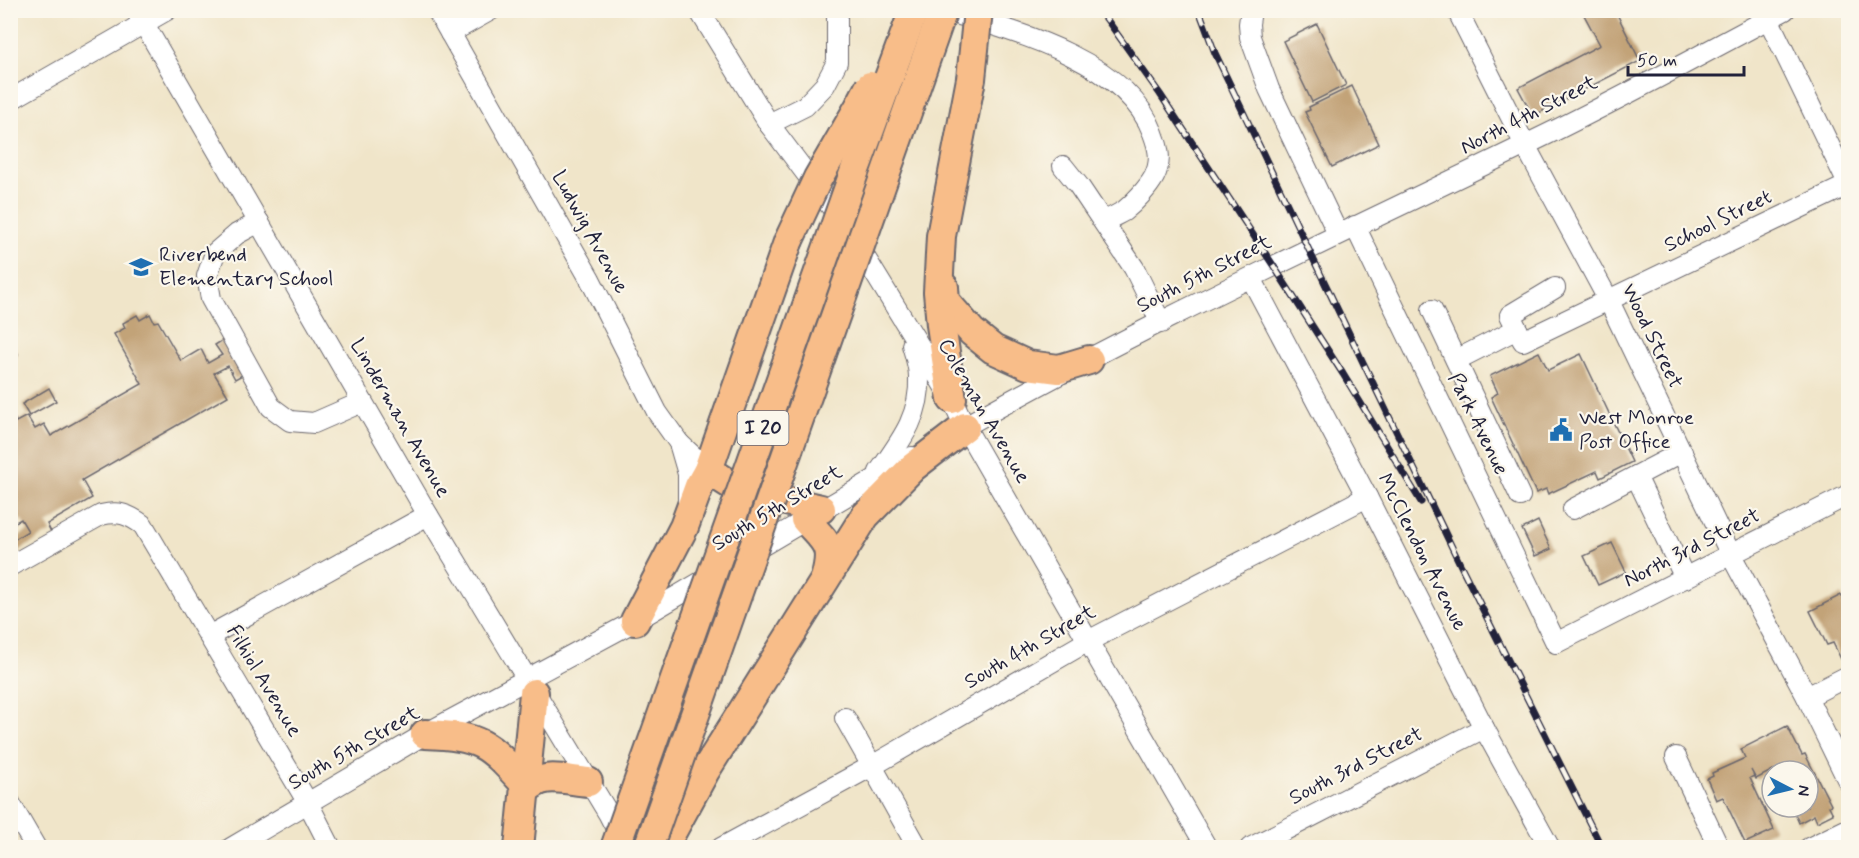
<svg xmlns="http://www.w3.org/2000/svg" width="1859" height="858" font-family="Mynerve,sans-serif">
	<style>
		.building { fill: #c2a378 }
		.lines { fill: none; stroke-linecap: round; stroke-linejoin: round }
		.minor-casing { stroke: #6a666d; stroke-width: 22 }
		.highway-casing { stroke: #6a666d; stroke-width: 32 }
		.minor { stroke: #fff; stroke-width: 20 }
		.highway { stroke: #f8bd89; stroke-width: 28 }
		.rail-casing { stroke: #22223b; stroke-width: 7 }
		.rail { stroke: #fbf7ec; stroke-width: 4.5; stroke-dasharray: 14; stroke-linecap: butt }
		.highway-bridge-casing { stroke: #6a666d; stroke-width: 32; stroke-linecap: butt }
		.highway-bridge { stroke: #f8bd89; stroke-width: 28 }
		.labels { text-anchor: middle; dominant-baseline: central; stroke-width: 4.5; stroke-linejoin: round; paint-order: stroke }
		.shield { fill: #fbf7ec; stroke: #636270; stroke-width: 1.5 }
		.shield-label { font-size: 20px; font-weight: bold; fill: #22223b }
		.street-label { font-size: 21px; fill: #22223b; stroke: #fbf7ec }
		.poi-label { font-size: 21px; fill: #22223b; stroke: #fbf7ec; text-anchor: start }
	</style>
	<rect width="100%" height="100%" fill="#fbf7ec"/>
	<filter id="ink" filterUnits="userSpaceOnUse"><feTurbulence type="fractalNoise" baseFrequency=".0167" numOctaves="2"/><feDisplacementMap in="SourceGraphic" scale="12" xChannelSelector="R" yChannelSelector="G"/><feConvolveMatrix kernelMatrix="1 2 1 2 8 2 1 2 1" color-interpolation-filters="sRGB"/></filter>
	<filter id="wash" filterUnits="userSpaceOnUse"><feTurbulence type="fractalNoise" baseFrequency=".008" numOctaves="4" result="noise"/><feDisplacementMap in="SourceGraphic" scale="24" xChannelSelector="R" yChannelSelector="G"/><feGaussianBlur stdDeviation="1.35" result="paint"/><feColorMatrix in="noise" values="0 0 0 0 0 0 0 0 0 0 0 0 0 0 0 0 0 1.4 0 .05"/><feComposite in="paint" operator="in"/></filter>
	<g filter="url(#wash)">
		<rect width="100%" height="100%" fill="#f0e5c9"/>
		<g id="blocks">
			<g class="building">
				<path d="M1584 10H1615L1640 61 1533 116 1518 88 1600 45 1582 11Z"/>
				<path d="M1317 24 1346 85 1312 102 1283 41Z"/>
				<path d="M1352 86 1379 144 1332 167 1305 112 1310 110 1309 107Z"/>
				<path d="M150 314 154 322 158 321 181 361 201 349 208 363 222 355 215 345 226 338 246 373 235 379 228 366 214 373 228 396 82 480 92 498 47 524 51 532 10 556V542L28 531 21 519 14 523 13 519 10 521V416L13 415 16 422 27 416 35 429 44 424 51 436 142 384 114 334 125 328 123 323 137 315 140 320Z"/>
				<path d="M10 341 18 354 10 358Z"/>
				<path d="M1539 352 1548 370 1581 354 1632 462 1600 478 1597 471 1548 494 1546 489 1536 493 1491 397 1498 393 1490 376Z"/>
				<path d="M49 388 56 401 29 416 22 404Z"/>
				<path d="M1538 521 1551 549 1535 556 1522 529Z"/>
				<path d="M1612 543 1626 572 1598 585 1584 556Z"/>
				<path d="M1841 595 1848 610V655L1841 659 1833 643 1827 645 1810 611Z"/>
				<path d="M1787 726 1802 755 1805 754 1831 805 1829 806 1833 814 1817 822 1814 815 1799 823 1792 807H1808V771L1773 770 1756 779 1751 770 1754 776 1750 778 1774 830 1745 843 1723 797 1716 800 1707 779 1713 776 1712 773 1745 758 1741 749Z"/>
			</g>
		</g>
	</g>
	<g filter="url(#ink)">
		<use href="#blocks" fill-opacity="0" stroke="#6a666d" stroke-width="1.5"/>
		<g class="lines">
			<g class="minor-casing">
				<g id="minor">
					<path d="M136 10 428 515 608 813 623 842"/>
					<path d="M437 10 590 279 657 412 679 443 708 470"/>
					<path d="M699 10 769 124 847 228 952 399 965 427 1207 848"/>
					<path d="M942 10C1010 30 1126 59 1153 133 1159 149 1162 161 1154 177 1148 188 1134 203 1124 211 1117 215 1110 218 1104 222"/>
					<path d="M1251 10 1249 24 1250 37 1269 89 1338 234"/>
					<path d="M1457 10 1525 145 1609 301 1731 555 1807 697 1848 781"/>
					<path d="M1764 10 1848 184"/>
					<path d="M450 33 491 10"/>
					<path d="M10 100 167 10"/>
					<path d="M769 124 805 106 825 85 837 62V10"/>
					<path d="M1063 166 1079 186 1134 268 1161 323"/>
					<path d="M259 222 237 234 215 253 207 276 211 299 271 407 290 421 314 423 362 402"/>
					<path d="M1355 226 1556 643 1848 495"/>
					<path d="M1251 278 1367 497 1484 728 1550 848"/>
					<path d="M1432 310 1520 496"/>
					<path d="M1517 329 1510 315 1555 288"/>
					<path d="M1456 360 1517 329 1523 341 1848 185"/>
					<path d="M953 433C1138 327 1332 239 1523 146 1612 104 1698 56 1785 10"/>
					<path d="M679 443 688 474V502"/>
					<path d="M1682 452 1636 476 1685 578"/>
					<path d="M879 472C900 442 921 416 919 377 919 367 915 355 912 345"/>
					<path d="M1573 509 1636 476"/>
					<path d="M10 566 101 515C119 511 128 514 143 525L308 803 331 848"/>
					<path d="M209 636 428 515"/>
					<path d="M1807 697 1848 676"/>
					<path d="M845 718 918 848"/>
					<path d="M1676 757 1719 848"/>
					<path d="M10 803 36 848"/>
					<path d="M231 848 425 734 635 621 912 457"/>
					<path d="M721 848 872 766 1088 641 1367 497"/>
					<path d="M1250 848 1484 728"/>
					<path d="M1809 848 1848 829"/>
				</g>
			</g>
			<g class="highway-casing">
				<g id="highway">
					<path d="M944 287 945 301 972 332 993 349 1028 365 1059 369 1089 360"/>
					<path d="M952 399 941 325 938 292 941 236 971 79"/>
					<path d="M708 470 741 491 821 509"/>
					<path d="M805 519C825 543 835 543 825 579"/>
					<path d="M635 621 684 527 699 486 708 470 788 242"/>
					<path d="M425 734C482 736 488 744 525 784"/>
					<path d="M525 791C542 771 564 780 588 782"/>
					<path d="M519 848 534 693"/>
					<path d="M663 848 705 771 865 516 913 467 965 427"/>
				</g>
			</g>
			<use href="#minor" class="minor"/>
			<use href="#highway" class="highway"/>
			<g class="rail-casing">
				<g id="rail">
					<path d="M1100 10 1160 94 1273 265 1343 374 1421 502"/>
					<path d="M1199 10 1215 53 1308 248 1461 566 1602 848"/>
				</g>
			</g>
			<use href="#rail" class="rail"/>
			<g class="highway-bridge-casing">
				<g id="highway-bridge">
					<path d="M971 79 978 10"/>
					<path d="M788 242 818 178 859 107 870 86"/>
					<path d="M615 848 855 170 914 10"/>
					<path d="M648 848 943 10"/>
				</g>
			</g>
			<use href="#highway-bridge" class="highway-bridge"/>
		</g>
	</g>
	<defs>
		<g id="school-bare" transform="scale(1.8)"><path d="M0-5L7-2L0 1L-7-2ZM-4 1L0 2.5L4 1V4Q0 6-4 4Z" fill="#1f6fb2" stroke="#fbf7ec" stroke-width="2.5" paint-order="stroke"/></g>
		<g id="civic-bare" transform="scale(1.8)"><path d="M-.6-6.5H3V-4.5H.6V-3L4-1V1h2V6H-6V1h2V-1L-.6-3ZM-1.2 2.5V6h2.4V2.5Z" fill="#1f6fb2" stroke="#fbf7ec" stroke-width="2.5" paint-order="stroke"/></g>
	</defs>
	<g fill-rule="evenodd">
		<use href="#school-bare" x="141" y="267"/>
		<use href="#civic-bare" x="1561" y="430"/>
	</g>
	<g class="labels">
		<rect class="shield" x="737.5" y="411" width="51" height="34" rx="4.5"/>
		<g class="shield-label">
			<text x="763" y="428">I 20</text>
		</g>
		<g class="street-label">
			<text transform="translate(1529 115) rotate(-27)">North 4th Street</text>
			<text transform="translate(1718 221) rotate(-26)">School Street</text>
			<text transform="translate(590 232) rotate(61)">Ludwig Avenue</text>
			<text transform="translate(1204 274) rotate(-27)">South 5th Street</text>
			<text transform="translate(1652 336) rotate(64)">Wood Street</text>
			<text transform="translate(984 411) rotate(60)">Coleman Avenue</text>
			<text transform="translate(400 418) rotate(60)">Linderman Avenue</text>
			<text transform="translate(1478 424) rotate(64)">Park Avenue</text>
			<text transform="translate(777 508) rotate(-31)">South 5th Street</text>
			<text transform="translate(1692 548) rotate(-27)">North 3rd Street</text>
			<text transform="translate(1422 552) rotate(63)">McClendon Avenue</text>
			<text transform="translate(1030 647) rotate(-30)">South 4th Street</text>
			<text transform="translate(264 681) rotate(59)">Filhiol Avenue</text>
			<text transform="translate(354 748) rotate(-30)">South 5th Street</text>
			<text transform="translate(1356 766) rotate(-27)">South 3rd Street</text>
		</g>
		<g class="poi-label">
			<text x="159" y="255">Riverbend<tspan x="159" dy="24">Elementary School</tspan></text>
			<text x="1579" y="418">West Monroe<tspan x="1579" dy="24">Post Office</tspan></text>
		</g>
	</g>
	<rect width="1859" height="858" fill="none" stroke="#fbf7ec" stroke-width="36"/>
	<g transform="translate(1790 789) rotate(97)"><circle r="28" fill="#fbf7ec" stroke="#a4a2a5" stroke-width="1.5"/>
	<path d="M0-4.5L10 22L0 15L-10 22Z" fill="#1f6fb2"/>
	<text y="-9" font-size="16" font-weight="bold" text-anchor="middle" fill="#22223b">N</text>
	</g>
	<path d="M1628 66v9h116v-9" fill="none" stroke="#22223b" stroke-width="3"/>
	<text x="1637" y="66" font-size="18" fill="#22223b" stroke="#fbf7ec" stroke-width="4.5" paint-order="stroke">50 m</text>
</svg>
